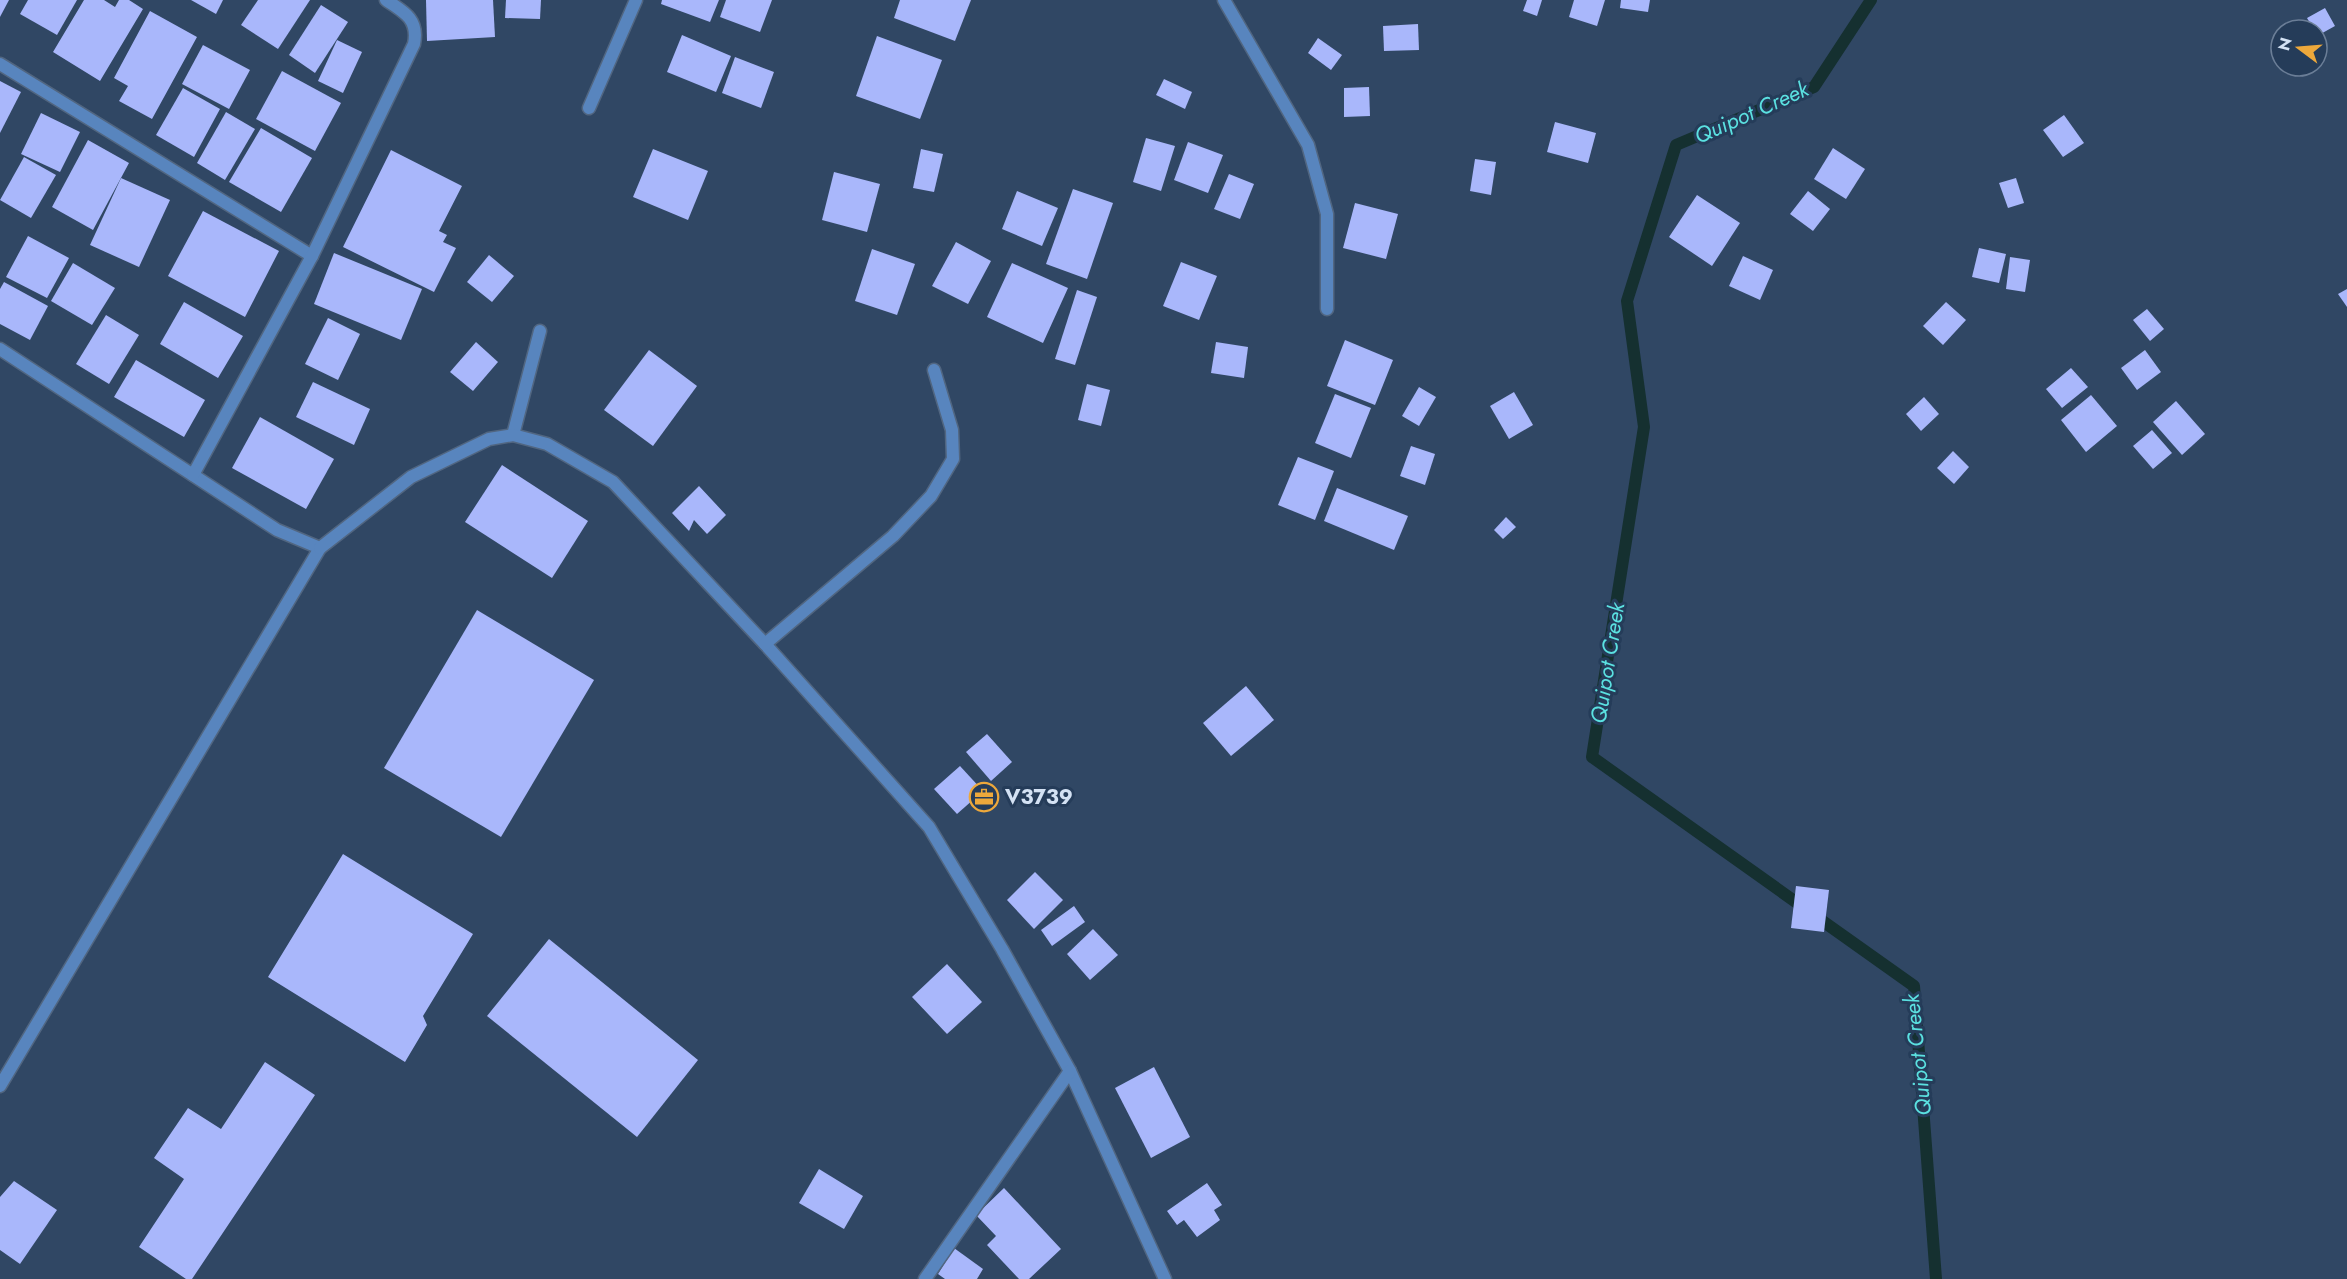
<svg xmlns="http://www.w3.org/2000/svg" width="2347" height="1279" font-family="Jost,sans-serif">
	<style>
		.lines { fill: none; stroke-linecap: round; stroke-linejoin: round }
		.stream { stroke: #153030; stroke-width: 12 }
		.building { fill: #a9b7fb }
		.street-casing { stroke: #516681; stroke-width: 15 }
		.street { stroke: #5885be; stroke-width: 12 }
		.labels { text-anchor: middle; dominant-baseline: central; stroke-width: 6; stroke-linejoin: round; paint-order: stroke }
		.poi-label { font-size: 21px; font-weight: bold; fill: #d4e2f4; stroke: #253c59; text-anchor: start }
		.water-label { font-size: 22px; font-style: italic; fill: #5be1e1; stroke: #253c59 }
	</style>
	<rect width="100%" height="100%" fill="#304764"/>
	<g class="lines">
		<path class="stream" d="M1871 0 1814 87 1676 145 1627 301 1644 427 1592 757 1914 986 1936 1279"/>
	</g>
	<g class="building">
		<path d="M0 0H9L0 17Z"/>
		<path d="M28 0H77L57 35 20 14Z"/>
		<path d="M84 0H104L115 7 119 0H129L143 9 100 81 53 52Z"/>
		<path d="M191 0H223L216 14Z"/>
		<path d="M258 0H310L278 49 241 25Z"/>
		<path d="M426 0H493L495 37 427 41Z"/>
		<path d="M506 0H541L540 19 505 18Z"/>
		<path d="M662 0H719L710 22 661 4Z"/>
		<path d="M726 0H772L760 32 720 17Z"/>
		<path d="M900 0H971L955 41 894 18Z"/>
		<path d="M1527 0H1542L1537 16 1523 11Z"/>
		<path d="M1574 0H1605L1597 26 1569 17Z"/>
		<path d="M1621 0H1650L1648 12 1620 8Z"/>
		<path d="M321 5 348 22 315 73 289 55Z"/>
		<path d="M2325 8 2335 26 2317 36V30H2314L2307 18Z"/>
		<path d="M150 11 197 37 152 119 119 101 128 86 114 78Z"/>
		<path d="M1418 24 1419 50 1384 51 1383 26Z"/>
		<path d="M682 35 731 56 716 92 667 72Z"/>
		<path d="M877 36 942 60 920 119 856 96Z"/>
		<path d="M1318 38 1342 55 1331 70 1308 53Z"/>
		<path d="M337 40 362 52 343 93 318 81Z"/>
		<path d="M203 45 250 70 229 109 182 84Z"/>
		<path d="M735 57 774 72 761 108 722 93Z"/>
		<path d="M282 71 341 103 315 151 256 119Z"/>
		<path d="M1164 79 1192 92 1185 109 1156 95Z"/>
		<path d="M0 81 21 92 0 133Z"/>
		<path d="M1369 87 1370 116 1344 117V88Z"/>
		<path d="M183 88 220 109 194 157 156 135Z"/>
		<path d="M226 112 255 129 225 180 197 163Z"/>
		<path d="M41 113 80 132 60 172 21 154Z"/>
		<path d="M2064 115 2084 143 2063 157 2043 130Z"/>
		<path d="M1555 122 1596 133 1588 163 1547 152Z"/>
		<path d="M261 128 312 158 281 212 229 182Z"/>
		<path d="M1146 138 1175 146 1161 191 1133 182Z"/>
		<path d="M88 140 129 163 93 230 52 207Z"/>
		<path d="M1188 142 1223 155 1208 193 1174 180Z"/>
		<path d="M1833 148 1865 169 1846 199 1814 179Z"/>
		<path d="M653 149 708 171 688 220 633 197Z"/>
		<path d="M921 149 943 154 934 192 913 188Z"/>
		<path d="M391 150 462 186 439 231 447 235 443 242 456 248 434 292 343 247Z"/>
		<path d="M24 157 56 175 31 218 0 200Z"/>
		<path d="M1475 159 1496 162 1491 195 1470 191Z"/>
		<path d="M834 172 880 184 867 232 822 220Z"/>
		<path d="M1229 174 1254 184 1240 219 1214 209Z"/>
		<path d="M121 178 170 200 139 267 90 245Z"/>
		<path d="M2016 178 2024 203 2008 208 1999 183Z"/>
		<path d="M1073 189 1113 203 1087 279 1046 264Z"/>
		<path d="M1017 191 1058 208 1042 246 1002 229Z"/>
		<path d="M1808 191 1830 209 1813 231 1790 214Z"/>
		<path d="M1697 195 1740 223 1712 266 1669 237Z"/>
		<path d="M1355 203 1398 214 1386 259 1343 248Z"/>
		<path d="M203 211 279 251 245 317 168 276Z"/>
		<path d="M28 236 69 258 47 298 6 277Z"/>
		<path d="M956 242 991 261 968 304 932 286Z"/>
		<path d="M1979 248 2006 254 1999 283 1972 277Z"/>
		<path d="M872 249 915 264 897 315 855 301Z"/>
		<path d="M334 253 422 289 401 340 314 304Z"/>
		<path d="M489 255 514 276 492 302 467 282Z"/>
		<path d="M1743 256 1773 270 1760 300 1729 286Z"/>
		<path d="M2010 257 2030 260 2025 292 2006 289Z"/>
		<path d="M1181 262 1217 276 1199 320 1163 306Z"/>
		<path d="M73 263 115 288 92 325 51 301Z"/>
		<path d="M1012 263 1068 288 1043 343 987 317Z"/>
		<path d="M4 282 48 306 30 340 0 324V289Z"/>
		<path d="M2347 289V307L2338 294Z"/>
		<path d="M1077 290 1097 297 1075 365 1055 359Z"/>
		<path d="M184 302 243 336 218 378 160 344Z"/>
		<path d="M1946 302 1966 320 1943 345 1923 326Z"/>
		<path d="M2147 309 2164 329 2150 341 2133 320Z"/>
		<path d="M106 315 139 335 109 384 76 364Z"/>
		<path d="M328 318 360 334 338 380 305 364Z"/>
		<path d="M1345 340 1393 360 1375 405 1327 386Z"/>
		<path d="M476 342 498 362 473 391 450 372Z"/>
		<path d="M1216 342 1248 347 1244 378 1211 373Z"/>
		<path d="M649 350 697 386 653 446 604 410Z"/>
		<path d="M2145 350 2161 372 2137 390 2121 368Z"/>
		<path d="M136 360 205 400 184 437 114 397Z"/>
		<path d="M2071 368 2088 387 2062 408 2046 389Z"/>
		<path d="M313 382 370 409 354 445 296 417Z"/>
		<path d="M1087 384 1110 390 1101 426 1078 420Z"/>
		<path d="M1419 387 1436 397 1419 426 1402 416Z"/>
		<path d="M1514 392 1533 425 1509 439 1490 406Z"/>
		<path d="M1335 394 1371 408 1351 458 1315 443Z"/>
		<path d="M2091 395 2117 426 2086 452 2061 420Z"/>
		<path d="M1924 397 1939 414 1921 431 1906 414Z"/>
		<path d="M2176 401 2205 434 2182 455 2153 422Z"/>
		<path d="M260 417 334 459 306 509 232 468Z"/>
		<path d="M2152 430 2172 453 2153 469 2133 446Z"/>
		<path d="M1411 446 1435 454 1425 485 1400 476Z"/>
		<path d="M1953 451 1969 467 1954 484 1937 468Z"/>
		<path d="M1298 457 1334 471 1315 520 1278 505Z"/>
		<path d="M502 465 588 521 552 578 465 522Z"/>
		<path d="M699 486 726 515 707 534 694 520 689 531 672 513Z"/>
		<path d="M1337 488 1408 516 1394 550 1324 521Z"/>
		<path d="M1506 517 1516 527 1503 539 1494 530Z"/>
		<path d="M477 610 594 680 501 837 384 768Z"/>
		<path d="M1246 686 1274 720 1231 756 1203 723Z"/>
		<path d="M987 734 1012 762 991 781 966 752Z"/>
		<path d="M960 766 983 791 957 814 934 789Z"/>
		<path d="M343 854 473 934 423 1016 427 1025 405 1062 268 977Z"/>
		<path d="M1035 872 1063 900 1034 929 1007 900Z"/>
		<path d="M1796 886 1829 890 1824 932 1791 928Z"/>
		<path d="M1074 906 1085 922 1052 946 1041 930Z"/>
		<path d="M1093 929 1118 955 1090 980 1067 954Z"/>
		<path d="M549 939 698 1060 637 1137 487 1016Z"/>
		<path d="M947 964 982 1002 947 1034 912 997Z"/>
		<path d="M265 1062 315 1095 192 1279H186L139 1247 184 1179 154 1158 188 1108 221 1129Z"/>
		<path d="M1154 1067 1190 1137 1151 1158 1115 1088Z"/>
		<path d="M819 1169 863 1196 844 1229 799 1203Z"/>
		<path d="M14 1181 57 1210 20 1264 0 1250V1197Z"/>
		<path d="M1207 1183 1222 1205 1214 1210 1220 1220 1197 1237 1184 1220 1177 1225 1167 1211Z"/>
		<path d="M1004 1188 1061 1249 1029 1279H1019L987 1245 996 1236 976 1215Z"/>
		<path d="M954 1248 983 1269 977 1279H945L938 1274Z"/>
	</g>
	<g class="lines">
		<g class="street-casing">
			<g id="street">
				<path d="M1224 0 1308 145 1327 214V309"/>
				<path d="M0 64 312 256"/>
				<path d="M589 108 636 0"/>
				<path d="M0 349 277 530 320 548 0 1086"/>
				<path d="M513 435 540 331"/>
				<path d="M193 475 312 256 414 44C419 20 405 12 386 0"/>
				<path d="M320 548 411 477 489 439 513 435 547 444 613 482 765 644 929 827 1002 949 1070 1071 1165 1279"/>
				<path d="M765 644 893 536 931 496 953 459 952 430 934 370"/>
				<path d="M925 1279 1070 1071"/>
			</g>
		</g>
		<use href="#street" class="street"/>
	</g>
	<defs>
		<g id="office-ring" transform="scale(1.5)"><circle r="9.5" fill="#253c59" stroke="#eda83b" stroke-width="1.5"/><path d="M-6-3h4V-5.5h4V-3h4V5H-6ZM-1-4.5V-3h2v-1.5ZM-6 0V1H6V0Z" fill="#eda83b"/></g>
	</defs>
	<g fill-rule="evenodd">
		<use href="#office-ring" x="984" y="797"/>
	</g>
	<g class="labels">
		<g class="poi-label">
			<text x="1005" y="797">V3739</text>
		</g>
		<g class="water-label">
			<text transform="translate(1751 112) rotate(-24)">Quipot Creek</text>
			<text transform="translate(1607 663) rotate(-81)">Quipot Creek</text>
			<text transform="translate(1917 1055) rotate(-96)">Quipot Creek</text>
		</g>
	</g>
	<g transform="translate(2299 48) rotate(286)"><circle r="28" fill="#253c59" stroke="#6b7e97" stroke-width="1.5"/>
	<path d="M0-4.5L10 22L0 15L-10 22Z" fill="#eda83b"/>
	<text y="-9" font-size="16" font-weight="bold" text-anchor="middle" fill="#d4e2f4">N</text>
	</g>
</svg>
